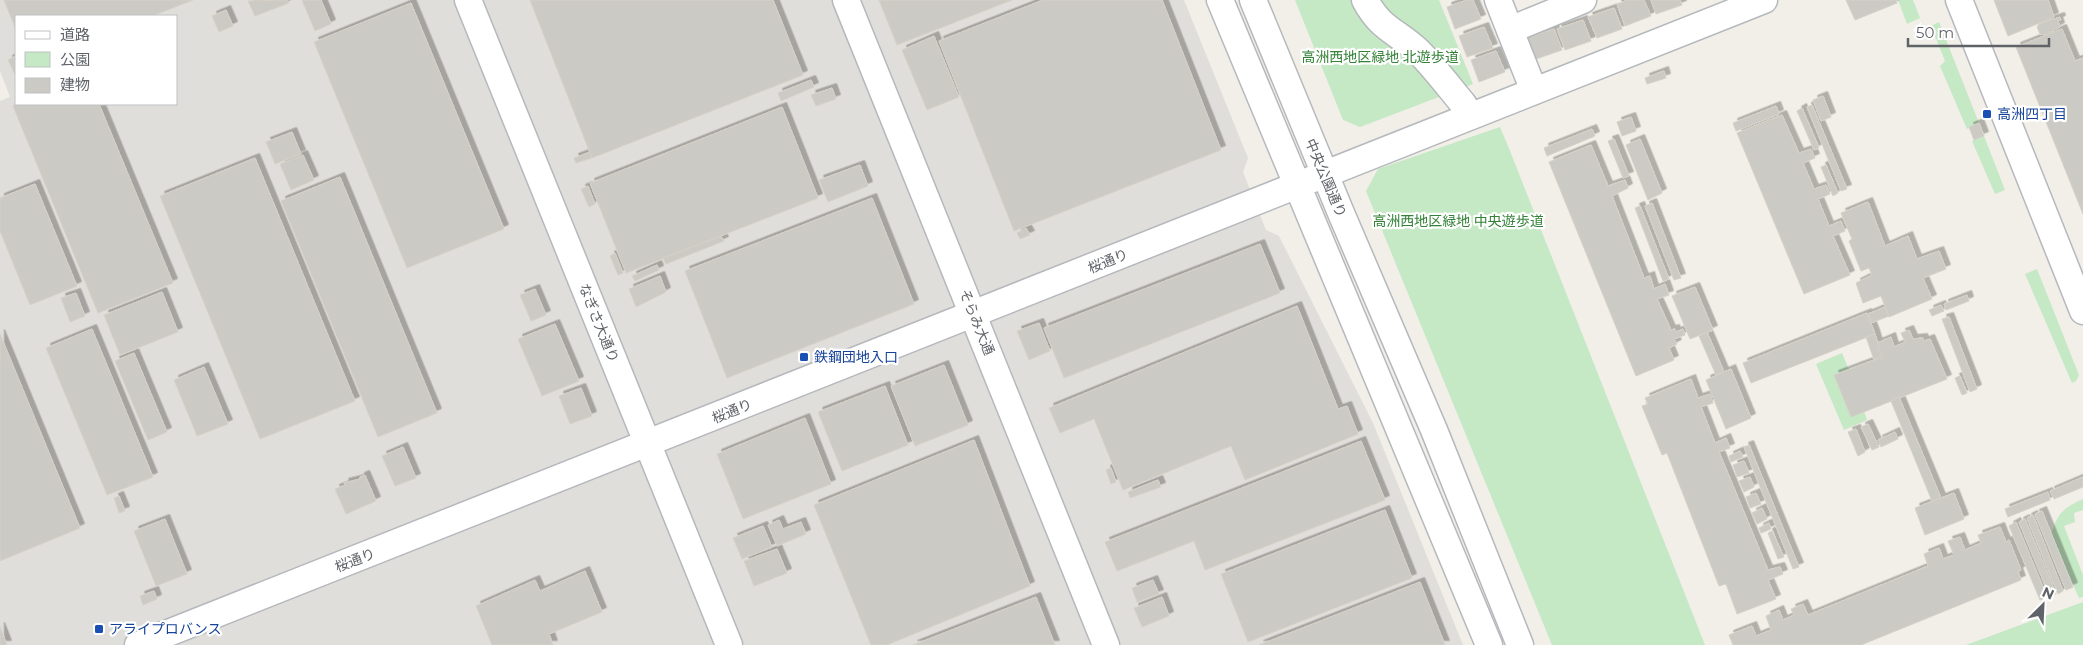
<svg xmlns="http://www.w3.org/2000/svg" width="2083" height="645" font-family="Montserrat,'Noto Sans JP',sans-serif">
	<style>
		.industrial { fill: #e0deda; fill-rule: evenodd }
		.green { fill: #c5e8c5 }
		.building { fill: #cccac5; stroke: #d6d1c6; filter: url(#shadow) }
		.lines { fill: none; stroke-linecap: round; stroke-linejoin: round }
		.minor-casing { stroke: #b5b8bc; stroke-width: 29 }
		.minor { stroke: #fff; stroke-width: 26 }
		.transit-dot { fill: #1a4fb4; stroke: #fff; stroke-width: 2 }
		.labels { text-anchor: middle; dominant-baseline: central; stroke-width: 4.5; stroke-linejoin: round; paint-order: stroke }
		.park-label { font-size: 14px; fill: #348238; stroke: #fff }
		.transit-label { font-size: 14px; fill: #164399; stroke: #fff; text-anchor: start }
		.street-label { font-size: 14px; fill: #5f6368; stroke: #fff }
	</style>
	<defs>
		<filter id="shadow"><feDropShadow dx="4.5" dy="-4.5" stdDeviation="0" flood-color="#0004"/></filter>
	</defs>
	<rect width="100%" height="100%" fill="#f1efe8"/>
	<path class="industrial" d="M0 0H1184L1248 158 1243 172 1266 230 1279 236 1373 423 1463 645H0V101L10 97 0 71ZM16 16H176V104H16Z"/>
	<g class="green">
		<path d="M1295 0H1439L1473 84 1360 127 1343 120Z"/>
		<path d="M1898 0H1913L1920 18 1907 24Z"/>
		<path d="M1939 22 1979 123 1967 129 1940 66 1945 61 1931 26Z"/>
		<path d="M1500 127 1508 146 1705 645H1552L1366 191 1378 169Z"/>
		<path d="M1984 136 2005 190 1995 194 1972 141Z"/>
		<path d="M2037 269 2079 375 2076 381 2072 383 2025 274Z"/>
		<path d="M1842 353 1849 370 1834 375 1851 416 1864 411 1867 420 1844 430 1816 364Z"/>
		<path d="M2083 499V510L2074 513 2075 522 2064 526 2083 575V597L2079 598 2051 534C2058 513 2063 508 2083 499Z"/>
		<path d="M2083 602V645H1966Z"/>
	</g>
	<g class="building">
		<path d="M4 0H193L152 16H16V30Z"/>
		<path d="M287 0 289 3 255 16 248 1Z"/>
		<path d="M302 0H321L331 24 315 31Z"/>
		<path d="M530 0H773L803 75 592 158Z"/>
		<path d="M879 0H1012L897 45Z"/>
		<path d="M1043 0H1162L1221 150 1014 231 939 41Z"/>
		<path d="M1467 0H1473L1481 19 1455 29 1447 7Z"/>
		<path d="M1628 0H1644L1651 16 1625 26 1617 4Z"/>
		<path d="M1651 0H1680L1682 5 1656 14Z"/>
		<path d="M1846 0H1896L1897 3 1855 20Z"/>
		<path d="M1994 0H2048L2054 17 2008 36Z"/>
		<path d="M411 3 504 229 407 268 314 42Z"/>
		<path d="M1614 8 1622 29 1597 38 1588 17Z"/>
		<path d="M226 10 233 26 219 32 212 16Z"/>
		<path d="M2060 17 2061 20 2058 21 2060 27 2045 35 2040 34 2037 27 2039 24Z"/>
		<path d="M1583 20 1591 41 1565 50 1557 29Z"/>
		<path d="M1484 27 1493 48 1467 57 1459 36Z"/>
		<path d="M1554 29 1562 50 1536 59 1528 38Z"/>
		<path d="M2062 29 2075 61 2083 58V214L2016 47Z"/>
		<path d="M934 36 959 97 927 110 902 50Z"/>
		<path d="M1496 51 1505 72 1479 82 1471 60Z"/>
		<path d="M16 56V77L8 60Z"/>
		<path d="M1664 71 1666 78 1647 84 1645 78Z"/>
		<path d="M811 80 814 87 781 101 778 93Z"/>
		<path d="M832 88 836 99 816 106 811 95Z"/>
		<path d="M1823 96 1831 117 1821 121 1813 100Z"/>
		<path d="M19 104H99L173 283 98 313 13 106Z"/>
		<path d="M1812 105 1847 189 1841 191 1807 107Z"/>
		<path d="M1776 106 1779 114 1736 131 1733 123Z"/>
		<path d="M782 107 818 198 626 273 590 183Z"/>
		<path d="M1802 108 1819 148 1814 150 1797 111Z"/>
		<path d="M1782 115 1799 153 1811 149 1815 158 1803 163 1814 189 1826 185 1830 194 1818 199 1829 226 1841 221 1845 231 1833 236 1850 275 1804 294 1737 133Z"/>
		<path d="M1631 117 1636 131 1622 136 1617 122Z"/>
		<path d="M1979 123 1984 136 1974 140 1969 127Z"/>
		<path d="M1592 129 1595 136 1547 156 1544 148Z"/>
		<path d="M292 132 301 154 275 164 266 142Z"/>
		<path d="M1614 139 1629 176 1623 178 1608 141Z"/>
		<path d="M1640 139 1662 193 1648 200 1626 145Z"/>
		<path d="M1591 145 1608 186 1625 180 1628 188 1612 196 1644 278 1650 276 1654 289 1665 284 1669 295 1657 299 1671 330 1675 329 1676 332 1683 329 1685 335 1674 339 1677 344 1669 348 1674 360 1636 376 1549 162Z"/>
		<path d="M590 152 592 158 576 163 574 158Z"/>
		<path d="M303 155 314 180 291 190 280 164Z"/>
		<path d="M255 158 355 401 260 439 160 196Z"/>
		<path d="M860 165 868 186 828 202 819 180Z"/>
		<path d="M1826 165 1838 193 1833 196 1821 167Z"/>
		<path d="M340 177 437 413 378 437 281 201Z"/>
		<path d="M35 184 77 286 30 305 0 231V198Z"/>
		<path d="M588 186 595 204 589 207 581 189Z"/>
		<path d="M872 198 914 304 727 378 685 271Z"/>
		<path d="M1868 202 1885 246 1908 236 1917 259 1939 251 1946 269 1923 278 1932 299 1889 317 1881 296 1863 303 1856 283 1872 275 1869 268 1861 271 1849 241 1852 239 1841 213Z"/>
		<path d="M1652 203 1681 278 1674 280 1645 206Z"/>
		<path d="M1640 206 1669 279 1663 281 1635 208Z"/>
		<path d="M1026 228 1030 235 1020 239 1017 233Z"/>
		<path d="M721 236 724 241 666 264 663 258Z"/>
		<path d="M1260 244 1280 293 1064 378 1044 328Z"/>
		<path d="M615 253 623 273 618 275 610 256Z"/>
		<path d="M657 265 659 270 635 281 632 276Z"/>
		<path d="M660 276 666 292 636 307 629 289Z"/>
		<path d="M1695 287 1713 330 1690 339 1672 296Z"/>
		<path d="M535 289 546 315 531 321 520 295Z"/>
		<path d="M162 292 178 332 120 355 104 315Z"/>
		<path d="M76 293 85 316 70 322 61 298Z"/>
		<path d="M1967 295 1969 301 1946 310 1944 304Z"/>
		<path d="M1941 305 1944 311 1932 316 1929 310Z"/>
		<path d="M1297 306 1338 409 1347 406 1358 434 1245 480 1231 446 1123 490 1094 419 1060 433 1049 408Z"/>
		<path d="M1885 307 1889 316 1871 323 1868 314Z"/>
		<path d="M1867 313 1875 334 1751 383 1743 363Z"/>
		<path d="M1949 317 1977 389 1970 392 1942 319Z"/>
		<path d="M1039 323 1050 351 1029 360 1017 331Z"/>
		<path d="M555 324 579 381 542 396 518 339Z"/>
		<path d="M92 329 153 477 107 495 46 348Z"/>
		<path d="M1909 330 1913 339 1923 338 1924 341 1930 339 1947 379 1851 417 1834 375 1882 357 1877 343 1891 337 1894 347 1905 342 1901 333Z"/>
		<path d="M1707 332 1724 372 1716 375 1699 336Z"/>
		<path d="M0 334 80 528 0 561Z"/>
		<path d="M1875 334 1882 357 1874 360 1866 337Z"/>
		<path d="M134 353 167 432 148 440 115 361Z"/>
		<path d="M944 365 968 425 915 446 891 386Z"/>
		<path d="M204 367 228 424 197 436 174 380Z"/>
		<path d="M1731 369 1751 418 1726 429 1706 380Z"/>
		<path d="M1960 376 1967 393 1962 395 1955 378Z"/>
		<path d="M1691 379 1698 398 1710 394 1713 403 1701 407 1715 443 1726 438 1730 448 1719 452 1768 570 1780 567 1783 574 1768 580 1776 599 1737 614 1726 584 1719 586 1667 453 1662 455 1642 406 1648 404 1645 398Z"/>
		<path d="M885 386 908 445 842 471 818 412Z"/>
		<path d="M581 388 592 416 570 424 559 396Z"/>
		<path d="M1899 397 1941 498 1932 501 1891 401Z"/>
		<path d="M805 418 831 484 743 519 717 454Z"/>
		<path d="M1868 424 1879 447 1872 450 1861 427Z"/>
		<path d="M1856 429 1865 452 1858 456 1848 432Z"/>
		<path d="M1895 432 1898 439 1881 447 1878 440Z"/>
		<path d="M974 440 1030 586 887 645H871L814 505Z"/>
		<path d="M1361 441 1385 500 1205 570 1194 541 1117 571 1105 542Z"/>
		<path d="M1749 445 1799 567 1793 569 1744 447Z"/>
		<path d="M403 447 416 478 395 486 382 456Z"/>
		<path d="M1740 451 1743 457 1731 462 1729 456Z"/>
		<path d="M1744 461 1749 473 1737 477 1733 465Z"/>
		<path d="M1111 468 1116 482 1111 484 1106 470Z"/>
		<path d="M365 475 376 501 346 514 335 489 345 485 344 483 360 479V477Z"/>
		<path d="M1750 477 1754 487 1744 492 1739 481Z"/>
		<path d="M2083 477V487L2054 499 2050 491Z"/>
		<path d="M1158 480 1161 487 1130 498 1128 492Z"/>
		<path d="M2048 492 2050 500 2008 517 2005 509Z"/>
		<path d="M1756 493 1761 504 1750 508 1746 497Z"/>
		<path d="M1954 493 1964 519 1925 535 1915 508Z"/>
		<path d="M119 496 125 511 119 513 114 498Z"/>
		<path d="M1762 508 1767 519 1757 524 1752 513Z"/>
		<path d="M1385 510 1412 578 1248 642 1221 574Z"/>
		<path d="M2042 511 2073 587 2066 590 2035 514Z"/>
		<path d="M2033 515 2063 591 2058 594 2027 518Z"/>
		<path d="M165 519 187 574 156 586 134 531Z"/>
		<path d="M2025 519 2056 594 2050 597 2019 522Z"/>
		<path d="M779 520 783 529 801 522 806 534 777 546 768 525Z"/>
		<path d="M2016 522 2047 597 2040 600 2009 526Z"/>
		<path d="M1769 523 1771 529 1761 533 1759 528Z"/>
		<path d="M763 526 772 547 742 559 733 538Z"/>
		<path d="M2000 527 2006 542 2009 540 2021 570 2018 572 2021 580 1861 645H1733L1729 635 1752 626 1756 636 1771 630 1766 616 1779 610 1783 620 1794 615 1791 609 1803 604 1808 615 1928 566 1924 554 1939 548 1943 559 1954 555 1948 541 1960 537 1965 550 1981 543 1978 535Z"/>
		<path d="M1772 531 1784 557 1778 559 1768 533Z"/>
		<path d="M777 549 787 573 754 586 744 561Z"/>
		<path d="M585 571 602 612 549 634 553 645H492L476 606 535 580 540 591Z"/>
		<path d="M1153 580 1159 594 1137 602 1132 588Z"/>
		<path d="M1420 582 1445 645H1259Z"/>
		<path d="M154 591 157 599 143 605 140 596Z"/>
		<path d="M1036 597 1055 645H913Z"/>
		<path d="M1162 597 1169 616 1142 627 1134 608Z"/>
		<path d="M0 627 7 645H0Z"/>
	</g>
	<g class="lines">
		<g class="minor-casing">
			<g id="minor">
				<path d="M468 0 729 645"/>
				<path d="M846 0 1106 645"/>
				<path d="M1220 0 1489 645"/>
				<path d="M1253 0 1341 213 1434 430 1520 645"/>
				<path d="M1365 0C1381 30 1397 31 1418 51 1434 67 1449 87 1464 105"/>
				<path d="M1498 0 1534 91"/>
				<path d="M1959 0 2083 311"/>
				<path d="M1510 30 1583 0"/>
				<path d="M138 645 1764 0"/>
			</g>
		</g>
		<use href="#minor" class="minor"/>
	</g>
	<g class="transit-dot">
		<rect x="1982" y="109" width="10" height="10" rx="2.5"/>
		<rect x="799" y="352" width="10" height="10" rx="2.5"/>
		<rect x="94" y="624" width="10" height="10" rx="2.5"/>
	</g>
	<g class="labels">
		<g class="park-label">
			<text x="1380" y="57">高洲西地区緑地 北遊歩道</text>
			<text x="1458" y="221">高洲西地区緑地 中央遊歩道</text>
		</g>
		<g class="transit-label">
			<text x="1997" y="114">高洲四丁目</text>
			<text x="814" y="357">鉄鋼団地入口</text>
			<text x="109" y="629">アライプロバンス</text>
		</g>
		<g class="street-label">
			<text transform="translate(1326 178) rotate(67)">中央公園通り</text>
			<text transform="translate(1108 261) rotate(-22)">桜通り</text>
			<text transform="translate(977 322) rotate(68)">そらみ大通</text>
			<text transform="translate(599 323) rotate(68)">なぎさ大通り</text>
			<text transform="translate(732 411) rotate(-22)">桜通り</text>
			<text transform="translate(355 560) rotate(-21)">桜通り</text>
		</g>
	</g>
	<rect x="15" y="15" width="162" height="90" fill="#ffffff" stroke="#bfc1c3"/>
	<rect x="25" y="31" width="25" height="8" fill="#ffffff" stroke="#bfc1c3"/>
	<text x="60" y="40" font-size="15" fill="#5f6368">道路</text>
	<rect x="25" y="52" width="25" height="15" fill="#c5e8c5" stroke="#bfc1c3"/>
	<text x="60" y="65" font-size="15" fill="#5f6368">公園</text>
	<rect x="25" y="78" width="25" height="15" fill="#cccac5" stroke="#bfc1c3"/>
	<text x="60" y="90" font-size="15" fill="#5f6368">建物</text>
	<g transform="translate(2043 605) rotate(24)" stroke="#ffffff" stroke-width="4" paint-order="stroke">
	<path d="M0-4L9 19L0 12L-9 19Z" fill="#5f6368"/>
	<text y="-8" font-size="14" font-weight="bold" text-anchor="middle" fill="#5f6368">N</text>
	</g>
	<path d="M1908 38v8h141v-8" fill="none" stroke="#5f6368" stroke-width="2.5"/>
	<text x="1916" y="38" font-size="15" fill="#5f6368" stroke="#ffffff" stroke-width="4" paint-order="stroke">50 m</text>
</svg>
